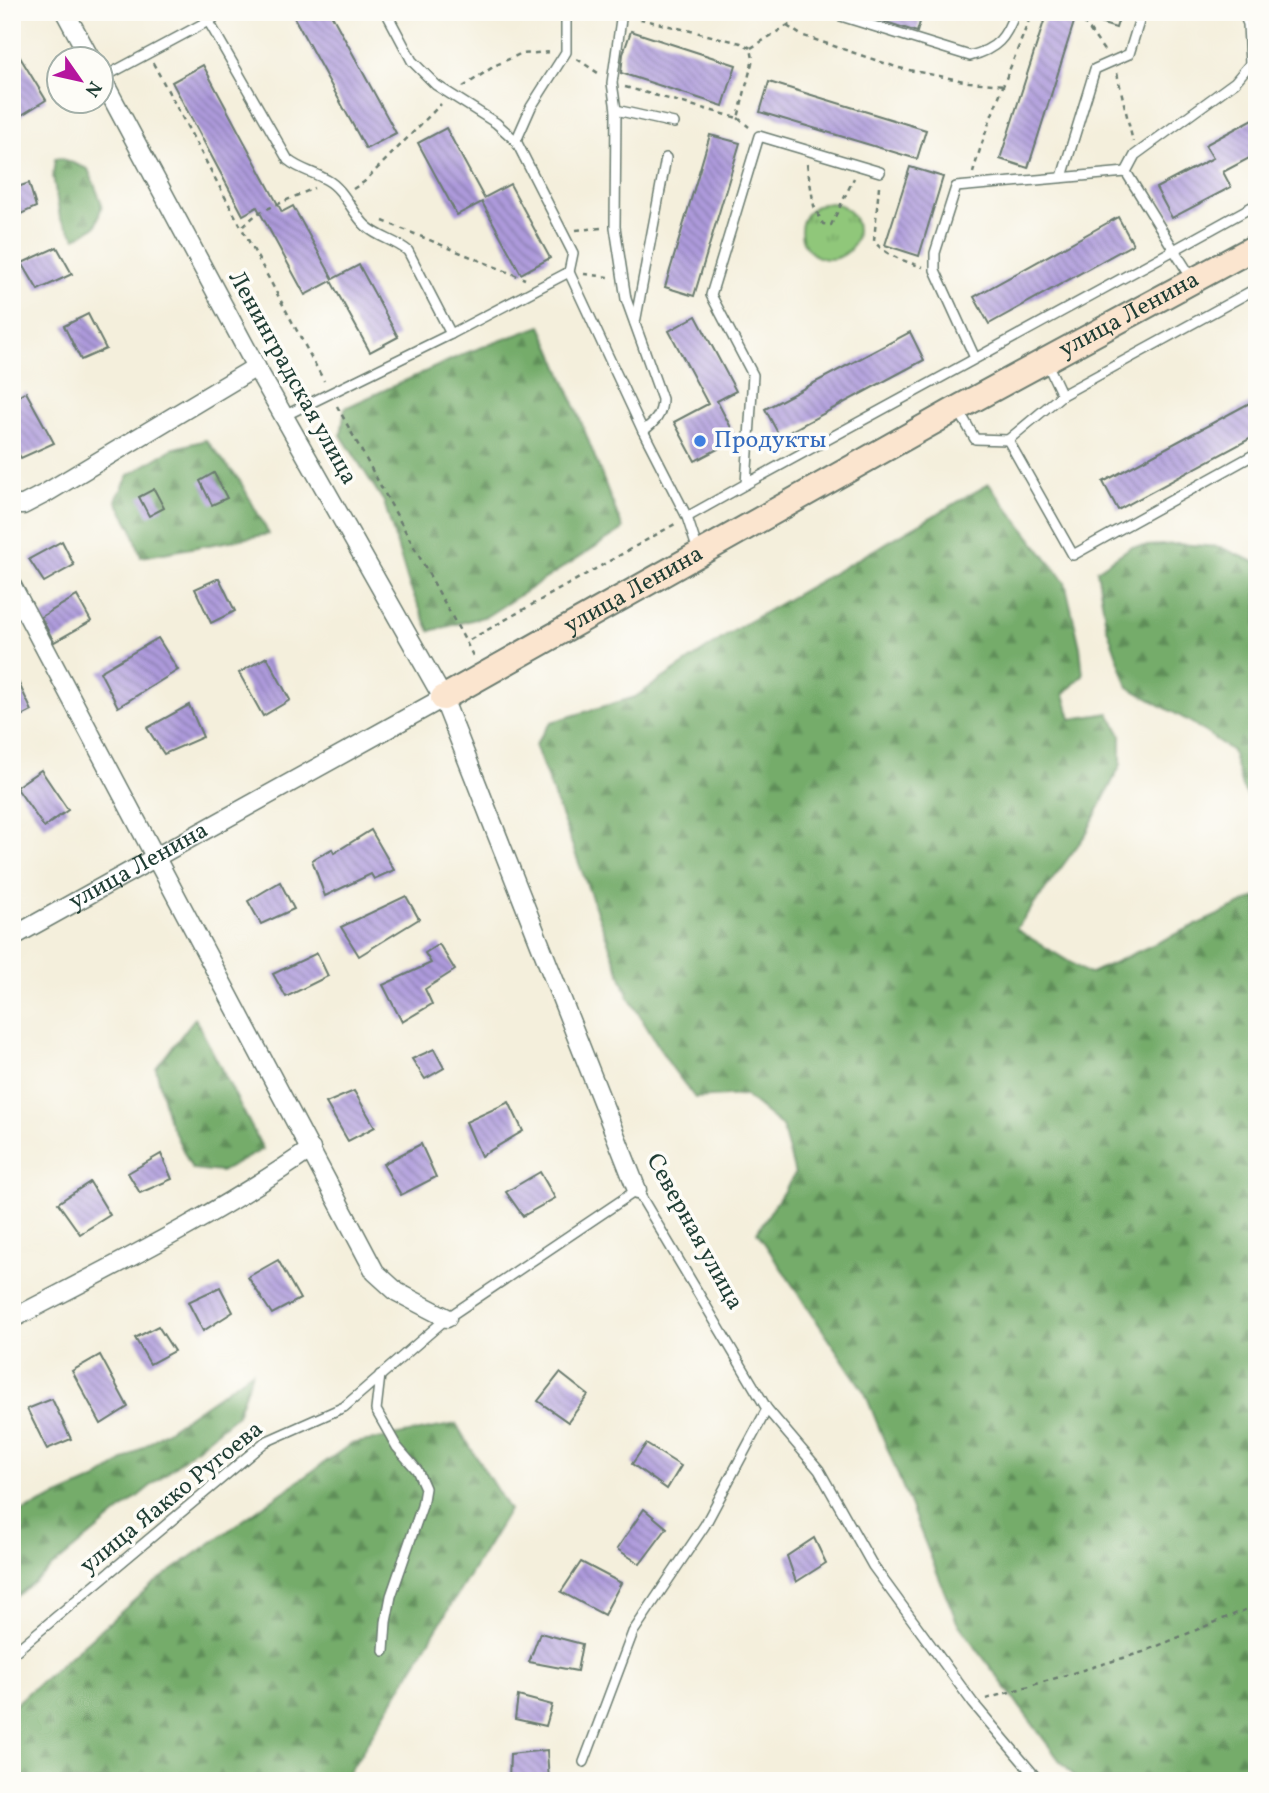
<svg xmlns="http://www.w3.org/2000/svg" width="1269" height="1793" font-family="Vollkorn,serif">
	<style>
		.forest { fill: url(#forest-firs); stroke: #4a744f; stroke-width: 2 }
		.park { fill: url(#park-tufts); stroke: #588257; stroke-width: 2 }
		.building { fill: url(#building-back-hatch) }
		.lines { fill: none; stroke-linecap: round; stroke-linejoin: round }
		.lane-casing { stroke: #6a7b6f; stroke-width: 12 }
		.street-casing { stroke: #6a7b6f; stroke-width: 21 }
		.secondary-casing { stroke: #6a7b6f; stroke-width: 28 }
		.path { stroke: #6a7b6f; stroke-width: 2.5; stroke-dasharray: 5 5; stroke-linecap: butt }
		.lane { stroke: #fff; stroke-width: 9 }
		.street { stroke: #fff; stroke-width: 18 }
		.secondary { stroke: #fbe5cf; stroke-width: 24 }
		.shop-dot { fill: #3f7fe0; stroke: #fdfcf7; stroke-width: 2.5 }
		.labels { text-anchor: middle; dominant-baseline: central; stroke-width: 7; stroke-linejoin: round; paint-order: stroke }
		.street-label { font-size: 24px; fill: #1f3d34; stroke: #fdfcf7 }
		.shop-label { font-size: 24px; fill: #366cbe; stroke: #fdfcf7; text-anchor: start }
	</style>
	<defs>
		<pattern id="forest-firs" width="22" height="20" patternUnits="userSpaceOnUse" patternTransform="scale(1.75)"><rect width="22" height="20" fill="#74ac6a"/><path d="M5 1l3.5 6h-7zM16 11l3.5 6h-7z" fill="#5f8d58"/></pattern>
		<pattern id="park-tufts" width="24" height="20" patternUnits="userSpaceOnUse" patternTransform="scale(1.75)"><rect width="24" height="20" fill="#90c77a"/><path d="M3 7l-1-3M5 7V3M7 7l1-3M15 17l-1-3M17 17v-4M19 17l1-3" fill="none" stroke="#75a365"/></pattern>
		<pattern id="building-back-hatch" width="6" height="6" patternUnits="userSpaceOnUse" patternTransform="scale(1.75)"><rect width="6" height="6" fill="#ad9adb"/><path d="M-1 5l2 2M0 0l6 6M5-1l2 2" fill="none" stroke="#8c7fb2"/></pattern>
	</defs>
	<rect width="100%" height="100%" fill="#fdfcf7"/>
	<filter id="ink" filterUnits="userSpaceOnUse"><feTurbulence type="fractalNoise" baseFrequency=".0143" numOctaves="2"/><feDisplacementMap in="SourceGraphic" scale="14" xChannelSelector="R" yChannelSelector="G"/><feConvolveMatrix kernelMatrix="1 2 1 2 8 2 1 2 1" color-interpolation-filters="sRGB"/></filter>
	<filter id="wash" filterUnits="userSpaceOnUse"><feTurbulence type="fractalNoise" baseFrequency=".00686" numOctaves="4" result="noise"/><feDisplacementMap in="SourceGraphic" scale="28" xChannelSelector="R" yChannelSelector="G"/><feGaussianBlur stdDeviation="1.57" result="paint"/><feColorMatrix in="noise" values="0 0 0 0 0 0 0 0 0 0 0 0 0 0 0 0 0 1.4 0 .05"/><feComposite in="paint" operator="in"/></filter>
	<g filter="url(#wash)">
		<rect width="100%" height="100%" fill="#f4efdc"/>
		<g class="forest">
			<path d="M60 158 88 169 102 204 96 226 76 238 60 218 53 175 55 159Z"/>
			<path d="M541 326C572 392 595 461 623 529L487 616 430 631 409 585 384 502 341 435 345 408 466 353Z"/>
			<path d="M206 440 240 481 269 534 141 557 132 529 116 500 129 475 172 449Z"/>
			<path d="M989 484 1065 582 1080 647 1083 675 1064 694 1071 719 1109 713 1121 735V764L1086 834 1016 929 1089 974 1257 897V1781H1079L1060 1761 957 1622 865 1393 757 1232 795 1174 782 1126 744 1095 695 1098 670 1065 629 998 535 745 551 722 635 697 741 626Z"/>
			<path d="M1178 544 1220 547 1257 563V811L1242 787 1232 751 1192 723 1128 687 1106 625 1097 570 1131 547Z"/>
			<path d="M195 1018 263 1149 221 1172 192 1169 168 1119 156 1068Z"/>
			<path d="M252 1372 237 1415 12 1600V1516L97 1479Z"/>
			<path d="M456 1424 509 1510 344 1781H12V1707L153 1584 351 1444Z"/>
		</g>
		<circle class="park" cx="829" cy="231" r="28"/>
		<g id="blocks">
			<g class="building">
				<path d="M291 12H330L396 133 366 149Z"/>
				<path d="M865 12H923L917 32 864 15Z"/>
				<path d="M1047 12H1063L1076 16 1028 168 1000 159Z"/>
				<path d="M1077 12H1121L1116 28 1076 16Z"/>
				<path d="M631 31 736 65 723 106 621 73 623 54Z"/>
				<path d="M12 44 46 100 12 121Z"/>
				<path d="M203 65 282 212 293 206 333 279 359 265 398 337 370 352 331 281 305 295 257 207 243 215 172 82Z"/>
				<path d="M769 82 926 130 917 159 760 112Z"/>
				<path d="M1257 117V154L1223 172 1231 187 1172 218 1156 188 1213 158 1205 145Z"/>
				<path d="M446 128 484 198 510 184 550 258 521 274 482 202 457 215 418 143Z"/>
				<path d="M710 135 740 143 694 296 665 287Z"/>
				<path d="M910 167 943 177 919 256 885 245Z"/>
				<path d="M29 183 36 207 12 218V189Z"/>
				<path d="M1118 217 1133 244 989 324 974 297Z"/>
				<path d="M57 247 72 274 38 290 22 263Z"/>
				<path d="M88 314 106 349 81 360 64 326Z"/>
				<path d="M696 316 736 391 717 401 737 439 695 461 674 422 708 404 669 331Z"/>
				<path d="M910 332 924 360 780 437 765 409Z"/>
				<path d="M26 392 54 443 21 458 12 443V400Z"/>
				<path d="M1257 399V435L1118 510 1103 482Z"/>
				<path d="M214 473 227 498 212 505 200 481Z"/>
				<path d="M154 489 164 508 149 516 139 497Z"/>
				<path d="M62 541 74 565 44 582 29 559Z"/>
				<path d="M219 578 235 611 211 623 195 589Z"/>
				<path d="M77 596 91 621 54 642 41 617Z"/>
				<path d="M158 638 178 670 118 707 100 672Z"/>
				<path d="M267 657 290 700 263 716 239 673Z"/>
				<path d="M12 669 32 711 12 721Z"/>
				<path d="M189 705 203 737 164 754 147 728Z"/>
				<path d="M41 770 68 810 44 827 16 787Z"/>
				<path d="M371 830 394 870 374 879 371 874 325 896 312 860 332 849 334 853Z"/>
				<path d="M280 882 294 909 261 924 248 901Z"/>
				<path d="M406 896 419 919 359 956 341 927Z"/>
				<path d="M439 944 455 970 425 989 432 1004 402 1022 383 985 431 963 425 953Z"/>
				<path d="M317 953 328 976 286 997 273 974Z"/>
				<path d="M434 1049 444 1068 425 1079 412 1059Z"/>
				<path d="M354 1091 375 1127 348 1141 326 1103Z"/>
				<path d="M509 1102 523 1131 481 1156 466 1122Z"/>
				<path d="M421 1144 436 1177 401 1195 383 1164Z"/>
				<path d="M161 1154 172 1179 140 1193 128 1173Z"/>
				<path d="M540 1172 555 1198 523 1216 506 1192Z"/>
				<path d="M90 1182 110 1215 80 1234 58 1203Z"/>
				<path d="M278 1260 300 1299 272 1314 248 1277Z"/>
				<path d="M220 1287 233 1312 203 1331 188 1302Z"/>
				<path d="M158 1326 174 1351 150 1364 135 1338Z"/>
				<path d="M100 1355 128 1407 101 1424 72 1371Z"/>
				<path d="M560 1373 588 1395 568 1422 538 1401Z"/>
				<path d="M52 1399 71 1439 47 1449 27 1409Z"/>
				<path d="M646 1444 681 1466 667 1489 632 1464Z"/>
				<path d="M644 1509 667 1528 640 1564 617 1549Z"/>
				<path d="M814 1538 826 1563 796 1582 787 1556Z"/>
				<path d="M581 1562 621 1583 604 1615 561 1592Z"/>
				<path d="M540 1633 582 1644 577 1671 529 1662Z"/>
				<path d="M518 1696 552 1705 546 1726 515 1719Z"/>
				<path d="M547 1750 549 1781H509L510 1754Z"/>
			</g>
		</g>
	</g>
	<g filter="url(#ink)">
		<use href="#blocks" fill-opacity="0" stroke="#6a7b6f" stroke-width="2"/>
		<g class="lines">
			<g class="lane-casing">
				<g id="lane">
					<path d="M386 12 412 61 436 85 496 123 516 141 573 253 569 272"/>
					<path d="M828 12 970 56C997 49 1006 38 1015 12"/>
					<path d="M209 22 288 160C300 170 314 172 327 180 344 189 352 213 366 226 379 238 395 240 408 251L451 334"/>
					<path d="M102 78 225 12"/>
					<path d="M616 110 612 83 622 12"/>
					<path d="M516 141 531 107 566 52V21L562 12"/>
					<path d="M1126 172 1135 155 1235 82 1250 64 1248 24 1243 12"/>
					<path d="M1126 172 1174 250 1257 204"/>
					<path d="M1062 177 1095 69 1129 54 1142 12"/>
					<path d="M1257 288 1062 395 1008 440 1073 555 1257 453"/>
					<path d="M635 323 666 158"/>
					<path d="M975 358 935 270V253L956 187 1126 172"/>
					<path d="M1046 361 1062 395"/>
					<path d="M958 409 975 439 1008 440"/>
					<path d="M284 416 451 334 569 272 643 431 687 517 698 551"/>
					<path d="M643 431C655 422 662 415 662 399L626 299 615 227 616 110 674 123"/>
					<path d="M746 484 1174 250 1193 280"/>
					<path d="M687 517 746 484 753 375 711 295 759 136 880 172"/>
					<path d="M380 1375 376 1410 397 1447 417 1470 425 1488 422 1506 391 1596 386 1622 384 1651"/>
					<path d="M12 1654 265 1442 344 1407 447 1318 637 1190 767 1409 819 1470 873 1566 973 1703 1039 1781"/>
					<path d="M584 1762 633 1632 705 1525 767 1409"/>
				</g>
			</g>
			<g class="street-casing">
				<g id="street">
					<path d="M65 12 91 60"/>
					<path d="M102 79 256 367 443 698 637 1190"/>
					<path d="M12 505H23L46 493 256 367"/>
					<path d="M12 586 375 1272 397 1292 447 1318"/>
					<path id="s1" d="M12 937 443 698"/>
					<path d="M12 1319C113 1266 217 1215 311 1149"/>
				</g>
			</g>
			<g class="secondary-casing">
				<g id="secondary">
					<path id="s2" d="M443 698 958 408 1257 246"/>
				</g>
			</g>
			<g class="path">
				<path d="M514 12H515"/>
				<path d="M1081 12 1084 22 1105 52"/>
				<path d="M787 26 801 35 899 68 969 82 1005 85"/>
				<path d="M751 48 809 12"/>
				<path d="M577 59 601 75"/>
				<path d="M153 63 324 381"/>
				<path d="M1117 73 1133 142"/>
				<path d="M463 87 496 65 520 54 552 52"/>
				<path d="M625 87 738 118 753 59 751 48 741 43 632 17"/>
				<path d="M738 118 749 127"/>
				<path d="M807 164 814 206 823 224 831 225 854 178"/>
				<path d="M973 173C988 118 1012 66 1032 12"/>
				<path d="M879 186 874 241C886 256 904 261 923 267"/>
				<path d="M353 189 364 182 441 104"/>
				<path d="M383 221 525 279"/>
				<path d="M243 226 258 213 314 188"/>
				<path d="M576 230 601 228"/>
				<path d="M584 274 609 277"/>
				<path d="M337 406 466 642"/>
				<path d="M473 656 466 642 675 524"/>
				<path d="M986 1699 1143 1652 1257 1605"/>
			</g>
			<use href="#lane" class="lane"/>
			<use href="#street" class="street"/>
			<use href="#secondary" class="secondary"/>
		</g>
	</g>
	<circle class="shop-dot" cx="700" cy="441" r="7"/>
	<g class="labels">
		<g class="street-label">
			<text stroke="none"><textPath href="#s2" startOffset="786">улица Ленина</textPath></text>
			<text transform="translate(292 378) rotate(61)">Ленинградская улица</text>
			<text stroke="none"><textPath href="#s2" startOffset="219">улица Ленина</textPath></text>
			<text stroke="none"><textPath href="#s1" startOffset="145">улица Ленина</textPath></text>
			<text transform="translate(694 1232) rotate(61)">Северная улица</text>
			<text transform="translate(172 1498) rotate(-39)">улица Яакко Ругоева</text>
		</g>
		<g class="shop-label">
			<text x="714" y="441">Продукты</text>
		</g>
	</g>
	<rect width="1269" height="1793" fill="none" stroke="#fdfcf7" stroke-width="42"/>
	<g transform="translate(80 80) rotate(124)"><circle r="33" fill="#fdfcf7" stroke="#a4b0a9" stroke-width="2"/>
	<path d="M0-5L12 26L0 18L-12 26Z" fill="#b5179e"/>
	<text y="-10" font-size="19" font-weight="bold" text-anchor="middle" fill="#1f3d34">N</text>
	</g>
</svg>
